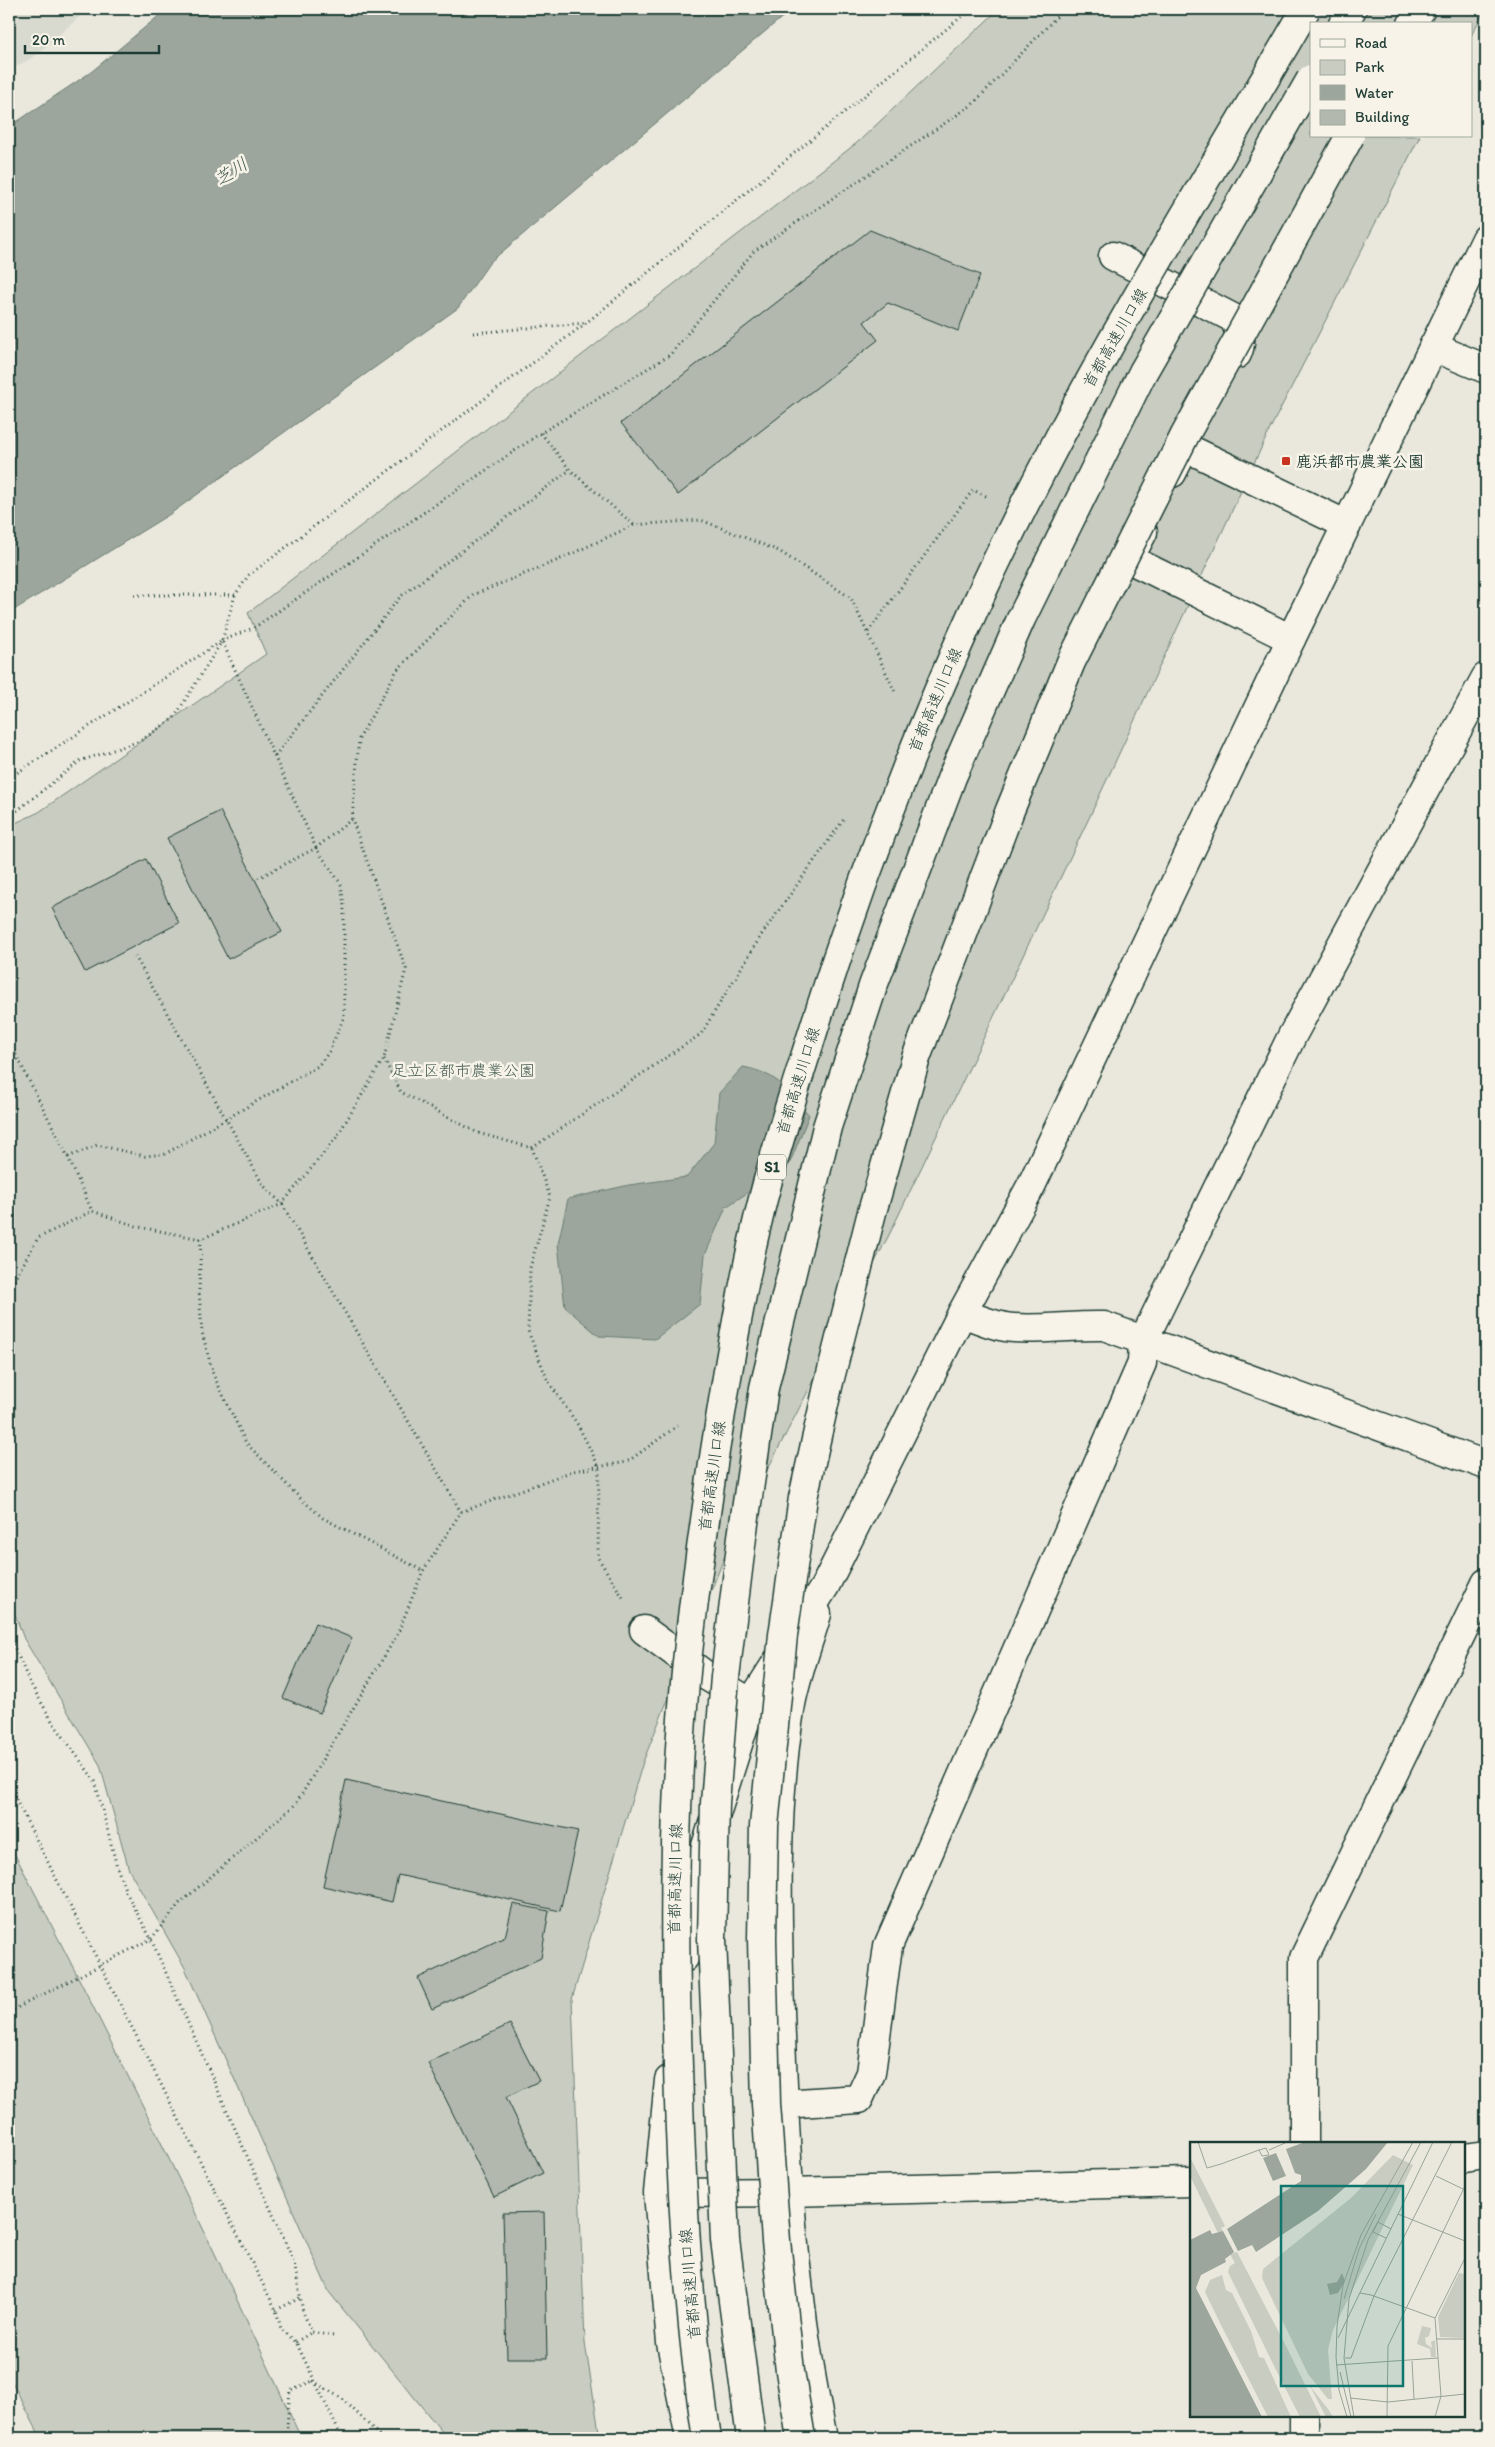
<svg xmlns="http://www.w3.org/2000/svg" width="1495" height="2447" font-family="Itim,'Klee One',sans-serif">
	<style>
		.built { fill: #d9dacf }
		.green { fill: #c8ccc1; stroke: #74847a }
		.water { fill: #9ca69c; stroke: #6a7c72 }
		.building { fill: #b2b8ae; stroke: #1f3d34 }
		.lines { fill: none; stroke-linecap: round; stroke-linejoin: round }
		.minor-casing { stroke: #1f3d34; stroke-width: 31 }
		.highway-casing { stroke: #1f3d34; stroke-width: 31 }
		.path { stroke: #1f3d34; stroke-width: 3; stroke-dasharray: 1 4; stroke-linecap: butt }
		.minor { stroke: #f7f3e8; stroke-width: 28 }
		.highway { stroke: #f7f3e8; stroke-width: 28 }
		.highway-bridge-casing { stroke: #1f3d34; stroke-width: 31; stroke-linecap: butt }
		.highway-bridge { stroke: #f7f3e8; stroke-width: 28 }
		.poi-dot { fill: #c8321e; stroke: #f7f3e8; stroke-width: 2 }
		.labels { text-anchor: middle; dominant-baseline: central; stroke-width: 5; stroke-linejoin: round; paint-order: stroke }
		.shield { fill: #f7f3e8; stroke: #60746a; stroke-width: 1 }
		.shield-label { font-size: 15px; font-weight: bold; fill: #1f3d34 }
		.street-label { font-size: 16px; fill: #1f3d34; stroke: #f7f3e8 }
		.poi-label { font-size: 16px; font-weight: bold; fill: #1f3d34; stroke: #f7f3e8; text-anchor: start }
		.park-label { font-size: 16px; fill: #415a50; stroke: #f7f3e8 }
		.water-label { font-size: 18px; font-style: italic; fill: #445c53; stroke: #f7f3e8 }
		.inset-road { fill: none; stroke: #99a499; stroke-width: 1 }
		.view { fill: #0f766e; fill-opacity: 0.15; stroke: #0f766e; stroke-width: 2.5 }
		.inset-edge { fill: none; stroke: #1f3d34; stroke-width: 2.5 }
	</style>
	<rect width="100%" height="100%" fill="#eae8dd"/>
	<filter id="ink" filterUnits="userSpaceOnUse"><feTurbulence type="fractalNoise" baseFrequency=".02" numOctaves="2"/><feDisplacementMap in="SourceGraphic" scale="10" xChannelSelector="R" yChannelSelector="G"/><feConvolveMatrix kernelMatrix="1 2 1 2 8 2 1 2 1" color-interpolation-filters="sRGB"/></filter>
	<g filter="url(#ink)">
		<path class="built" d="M9 9H88L38 54 9 71Z"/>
		<g class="green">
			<path d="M999 9H1485L1471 36V24H1311V136H1420L1271 427 1090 816 890 1233 732 1538 643 1762 572 1999 585 2343 600 2438H447L329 2292 185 1968 129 1870 100 1765 24 1639 9 1598V826L39 812 266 654 248 613 858 142Z"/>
			<path d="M9 1843C111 2039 210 2237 301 2438H41L9 2376Z"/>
		</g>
		<g class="water">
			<path d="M167 9H792L490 262 458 308 170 514 9 613V127L91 72Z"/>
			<path d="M743 1067C776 1073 789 1090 809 1115L789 1165 726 1207 705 1255 700 1304 655 1339 599 1336 565 1307 558 1244 568 1199 629 1185 687 1177 714 1143 719 1093Z"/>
		</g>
		<g class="building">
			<path d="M870 230 980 275 958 331 888 303 864 322 878 340 678 495 621 423Z"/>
			<path d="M220 811 282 932 228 959 167 838Z"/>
			<path d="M146 859 179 923 85 972 52 908Z"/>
			<path d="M315 1623 352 1638 320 1713 283 1698Z"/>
			<path d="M346 1780 578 1831 560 1911 398 1875 392 1902 323 1886Z"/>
			<path d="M513 1904 549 1911 541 1958 432 2009 418 1978 505 1937Z"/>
			<path d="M510 2024 539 2081 506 2097 543 2173 494 2197 428 2063Z"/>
			<path d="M544 2212 547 2358H507L503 2213Z"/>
		</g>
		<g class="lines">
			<g class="minor-casing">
				<g id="minor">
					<path d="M1113 256 1233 318C1240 330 1243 340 1237 354"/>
					<path d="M1433 347 1486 369"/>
					<path d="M1172 473 1185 447 1347 525"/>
					<path d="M1143 532 1129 559 1291 639"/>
					<path d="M962 1313C979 1319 996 1327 1014 1328 1044 1330 1074 1325 1104 1326L1486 1465"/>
					<path d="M817 1614C808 1645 795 1678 790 1710 774 1809 777 1910 780 2010 785 2154 793 2298 823 2438"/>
					<path d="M644 1630 708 1677 743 1698"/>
					<path d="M684 1958 695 1881 751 1703 825 1586 962 1313 1031 1186 1291 639 1486 239"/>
					<path d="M669 2080 658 2193 671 2343 690 2438"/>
					<path d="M783 2104 859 2099 871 2073 888 1946 1142 1363 1143 1341 1292 1036 1486 677"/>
					<path d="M1304 2143V1958L1486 1583"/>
					<path d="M1464 2158 1486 2155"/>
					<path d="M660 2193 788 2192 1191 2182"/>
					<path d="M1304 2416V2438"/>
				</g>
			</g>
			<g class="highway-casing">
				<g id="highway">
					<path d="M1343 24 1352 9"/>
					<path d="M1412 24 1421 9"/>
				</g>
			</g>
			<g class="path">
				<path d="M473 333 585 323"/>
				<path d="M541 433 570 470 634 525"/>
				<path d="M134 595H235"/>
				<path d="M868 632 973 490 988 497"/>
				<path d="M275 756 400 597 570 470"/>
				<path d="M9 778 222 641 235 595 249 575 586 323 971 9"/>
				<path d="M9 817 80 761 140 741 174 718 222 641 255 627 541 433 670 355 754 251 972 105 1064 9"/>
				<path d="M258 878 316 848 352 819"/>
				<path d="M135 956 263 1185 282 1204 461 1512"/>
				<path d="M9 1041 68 1157 92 1211"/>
				<path d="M384 1059 401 1092 478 1133 532 1148 550 1197 530 1268 528 1331 548 1381 578 1425 599 1467 598 1558 624 1599"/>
				<path d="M532 1148 701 1034 762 934 844 819"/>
				<path d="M68 1157 97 1145 145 1156 165 1154 318 1066 329 1052 344 1017V906L341 884 316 848 222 641"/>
				<path d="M201 1239 199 1291 202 1332 213 1374 246 1443 301 1499 323 1518 423 1571"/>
				<path d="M9 1289 38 1238 92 1211 139 1227 201 1239 282 1204 336 1138 384 1058 406 969 352 819 359 739 397 670 473 595 556 561 634 525 701 520 779 551 851 598 896 694"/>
				<path d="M9 1635 29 1681 52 1721 95 1781 117 1867 126 1892 151 1939 294 2262 303 2312 312 2332 333 2336"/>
				<path d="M9 1786 276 2310 281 2329 296 2342 342 2438"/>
				<path d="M9 2012 151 1939 180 1903 296 1804 397 1635 423 1571 461 1512 573 1471 627 1462 680 1424"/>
				<path d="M276 2310 300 2298"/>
				<path d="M296 2342 312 2332"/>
				<path d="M313 2381 344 2400 382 2438"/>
				<path d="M9 2428 14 2438"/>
				<path d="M286 2438 290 2390 313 2381"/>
			</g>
			<use href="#minor" class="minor"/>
			<use href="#highway" class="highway"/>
			<g class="highway-bridge-casing">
				<g id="highway-bridge">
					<path d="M707 2438C688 2315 681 2191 678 2066 674 1951 673 1835 682 1719 688 1634 701 1549 713 1464 726 1379 740 1294 760 1211 774 1153 793 1095 811 1038 857 890 912 746 976 605 1070 399 1192 205 1306 9"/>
					<path d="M751 2438 725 2240 712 1939 715 1803 725 1677 742 1537 764 1388 827 1127 873 986 952 777 1021 619 1143 372 1311 79"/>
					<path d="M801 2438 790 2371 776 2241 766 2104 762 1939 764 1826 783 1635 803 1498 829 1382 872 1212 916 1058 1010 810 1071 662 1185 435 1350 136"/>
				</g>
			</g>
			<use href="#highway-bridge" class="highway-bridge"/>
		</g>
	</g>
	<rect class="poi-dot" x="1281" y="456" width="10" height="10" rx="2.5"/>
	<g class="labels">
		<rect class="shield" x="758" y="1154.5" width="28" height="25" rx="4"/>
		<g class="shield-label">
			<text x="772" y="1167">S1</text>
		</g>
		<g class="street-label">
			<text transform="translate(1115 338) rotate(-60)">首都高速川口線</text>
			<text transform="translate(935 700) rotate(-67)">首都高速川口線</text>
			<text transform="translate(798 1081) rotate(-73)">首都高速川口線</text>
			<text transform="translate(712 1476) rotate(-82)">首都高速川口線</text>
			<text transform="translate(675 1879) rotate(-89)">首都高速川口線</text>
			<text transform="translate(690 2284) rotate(-95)">首都高速川口線</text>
		</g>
		<g class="poi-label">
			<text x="1296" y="461">鹿浜都市農業公園</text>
		</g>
		<g class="park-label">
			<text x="463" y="1070">足立区都市農業公園</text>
		</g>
		<g class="water-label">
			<text transform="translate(231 172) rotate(-33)">芝川</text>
		</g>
	</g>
	<g transform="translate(1190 2142)">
		<rect width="275" height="275" fill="#eae8dd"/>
		<path d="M203 13 223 23 143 188 138 208 142 257H138L118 232 72 136 73 127 161 56ZM0 15 35 84 31 86 33 89 28 91 0 34ZM47 110 97 206 131 275H110L85 226 38 130 40 124 45 121 40 112ZM269 131 275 132V196L250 195 248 175ZM32 133 36 148 42 151 61 189 69 215 74 216 101 275H78L32 185 15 150 20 138ZM232 184 241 186 239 194 235 196 236 202 242 206 241 200 245 198 246 215H241L240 207 227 202ZM120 244 138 267 143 275H136Z" fill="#c8ccc1"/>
		<path d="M115 0H198L176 27 128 69 66 110 62 103 48 109 37 87 111 39V33L105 31 96 7ZM86 11 96 34 83 39 73 16ZM20 88 22 92 33 89 44 110 35 117 36 120 11 133 6 146 72 275H0V98ZM152 131 155 139 148 151 140 153 137 142 147 140Z" fill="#9ca69c"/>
		<path class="inset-road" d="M8 0 17 26 31 22 69 8 76 6 79 13 72 14 69 8M79 8 95 1M246 34 273 47M208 72 275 99M196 96 183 90 188 80 201 87M170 151 181 153 245 176M154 157 169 107 186 72M148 196 243 0M247 197H275M155 216H161L184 154 262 0M222 219 224 257M146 223 248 216M150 230 161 275M160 256 198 260 275 252M157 275 149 248 146 215 147 184 153 143 171 93 223 0M164 275 154 216 159 157 178 98 231 0M197 275 198 204 275 44M245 275 251 254 245 176 275 116"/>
		<path class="view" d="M91 44H213V244H91Z"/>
		<rect width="275" height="275" class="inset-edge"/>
	</g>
	<rect width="1495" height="2447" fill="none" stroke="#f7f3e8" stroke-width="30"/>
	<rect x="15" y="15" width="1465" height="2417" fill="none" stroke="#1f3d34" stroke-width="2" filter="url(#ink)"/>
	<rect x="1310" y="22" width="162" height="115" fill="#f7f3e8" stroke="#a1aaa0"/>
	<rect x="1320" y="39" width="25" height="8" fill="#f7f3e8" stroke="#a1aaa0"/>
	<text x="1355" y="48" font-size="15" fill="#1f3d34">Road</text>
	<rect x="1320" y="60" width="25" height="15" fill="#c8ccc1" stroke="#a1aaa0"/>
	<text x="1355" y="72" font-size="15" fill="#1f3d34">Park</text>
	<rect x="1320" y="85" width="25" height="15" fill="#9ca69c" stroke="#a1aaa0"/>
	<text x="1355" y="98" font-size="15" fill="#1f3d34">Water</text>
	<rect x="1320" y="110" width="25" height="15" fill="#b2b8ae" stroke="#a1aaa0"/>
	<text x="1355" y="122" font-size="15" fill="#1f3d34">Building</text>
	<path d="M25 45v8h134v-8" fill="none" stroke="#1f3d34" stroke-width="2.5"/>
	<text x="32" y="45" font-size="15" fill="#1f3d34" stroke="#f7f3e8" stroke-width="4" paint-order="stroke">20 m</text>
</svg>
